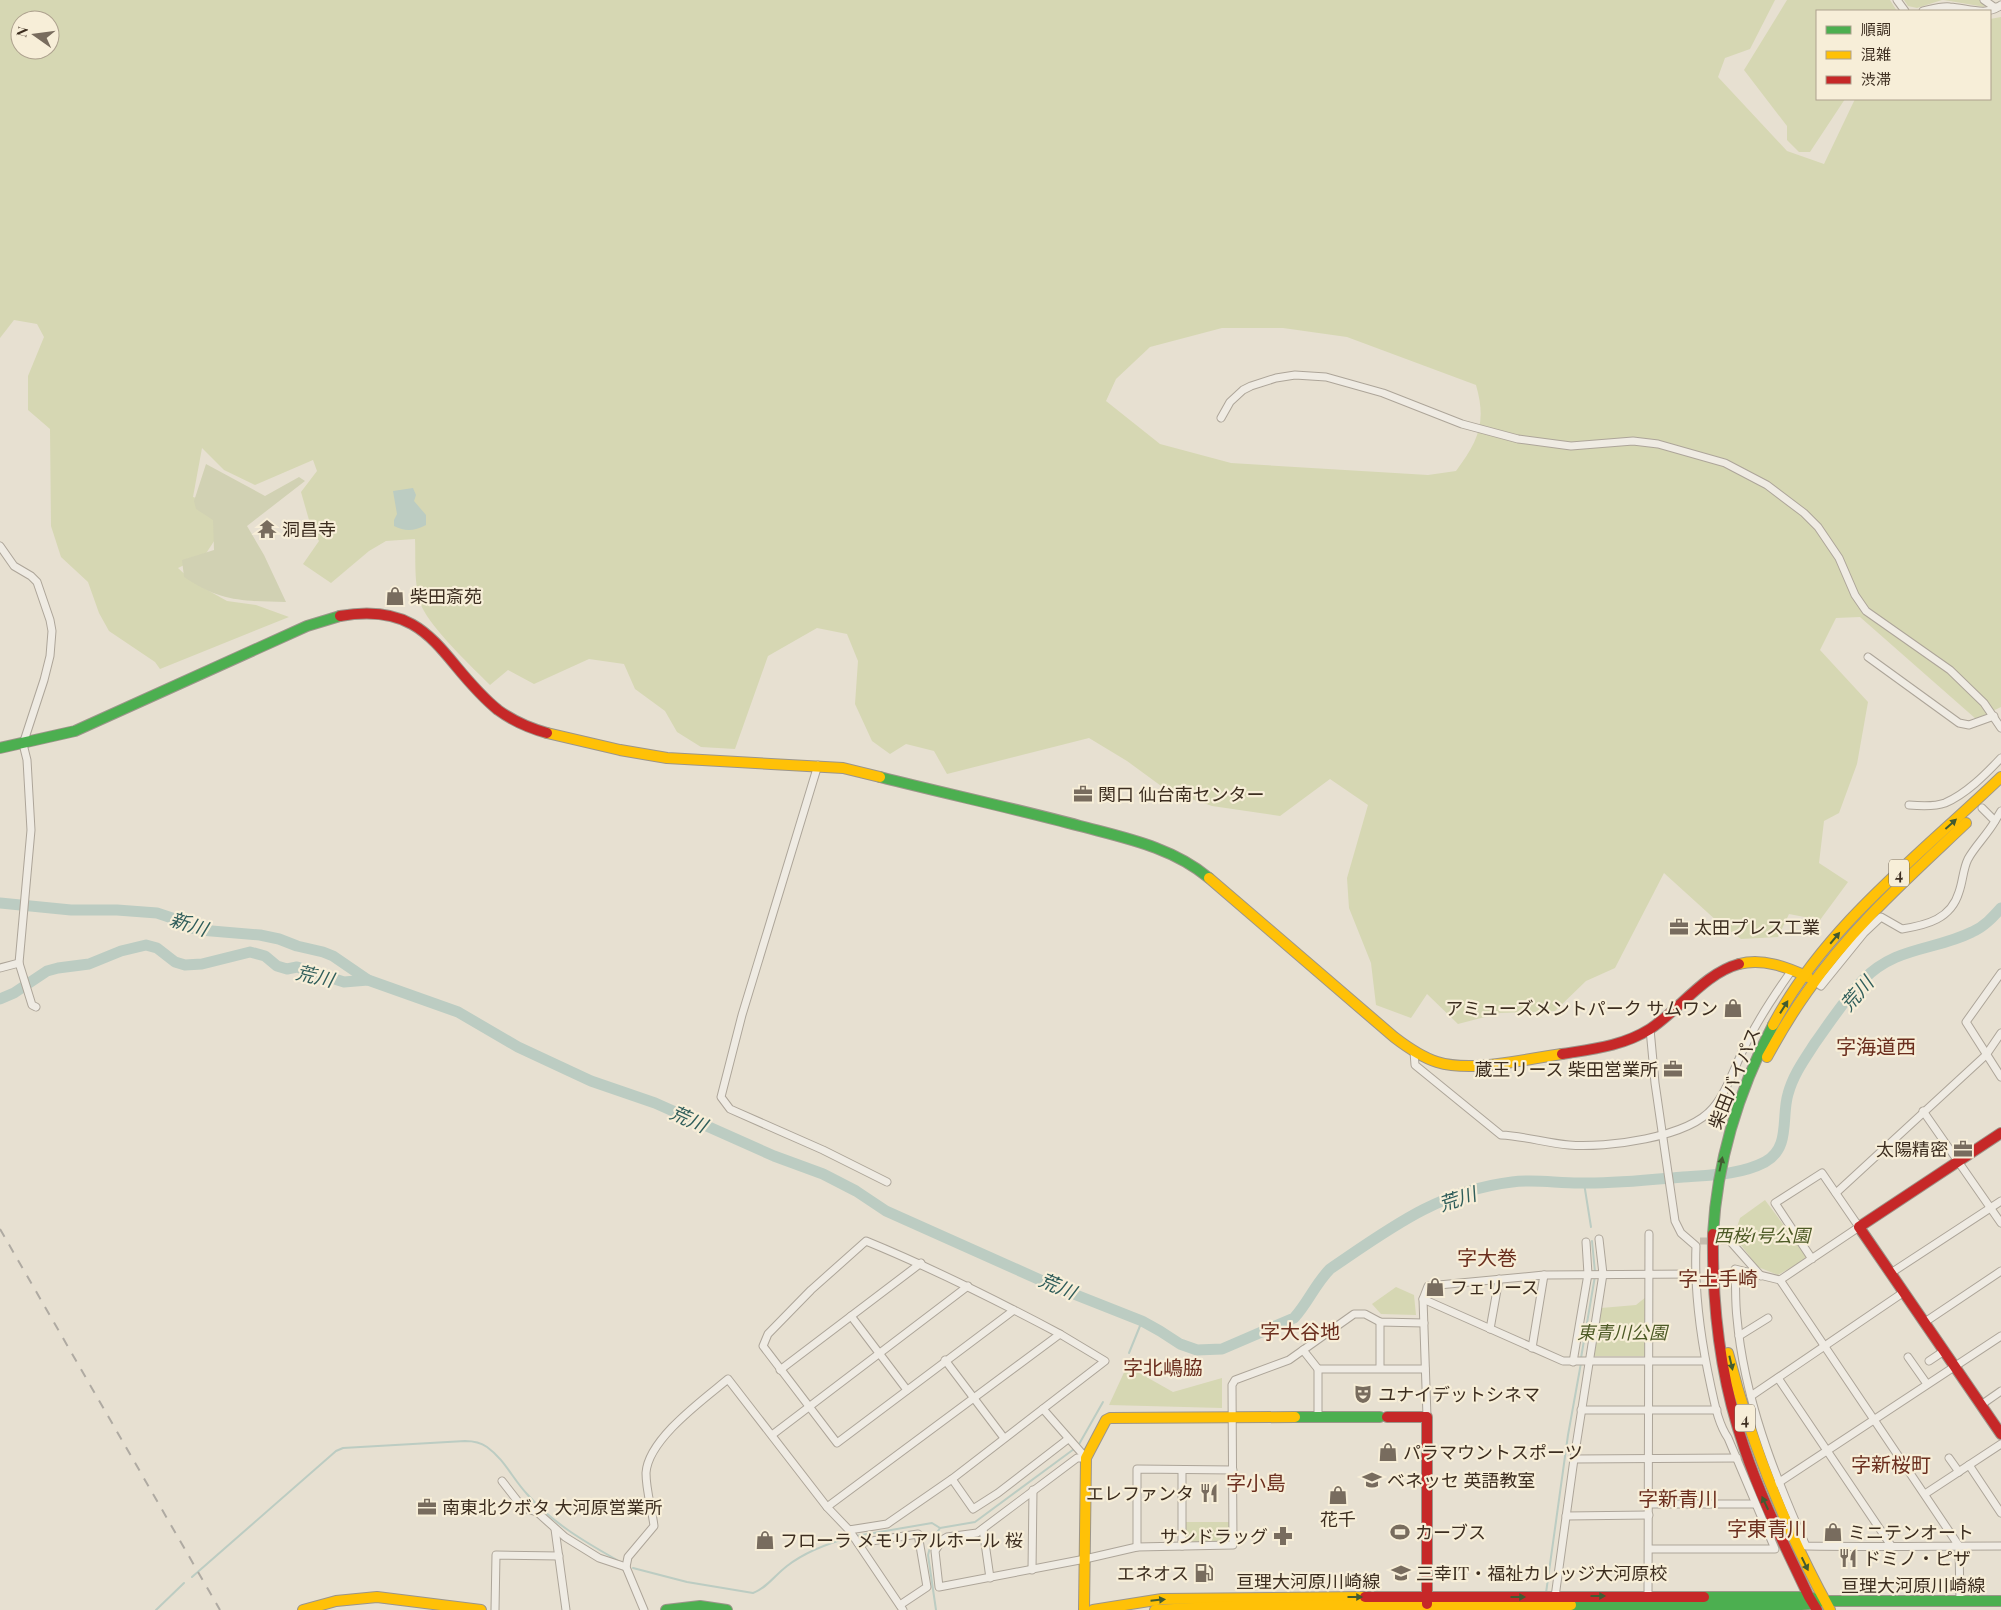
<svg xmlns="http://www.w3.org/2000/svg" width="2001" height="1610" font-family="'Playfair Display','Noto Sans JP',serif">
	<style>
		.green { fill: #d6d7b3; fill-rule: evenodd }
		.cemetery { fill: #d1d1b3 }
		.water { fill: #bcccc2 }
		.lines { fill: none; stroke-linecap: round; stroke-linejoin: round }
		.stream { stroke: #bcccc2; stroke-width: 2 }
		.river { stroke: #bcccc2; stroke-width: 11 }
		.street-tunnel { stroke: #c5bcae; stroke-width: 7; stroke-dasharray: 7 3.5; stroke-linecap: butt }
		.street-casing { stroke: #ada599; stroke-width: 9 }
		.fast-casing { stroke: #9c958a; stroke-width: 12 }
		.slow-casing { stroke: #9c958a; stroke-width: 12 }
		.jam-casing { stroke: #9c958a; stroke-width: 12 }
		.street { stroke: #efebe3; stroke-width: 7 }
		.fast { stroke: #4caf50; stroke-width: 10 }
		.slow { stroke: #ffc107; stroke-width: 10 }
		.jam { stroke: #c62828; stroke-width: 10 }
		.rail { stroke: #afaaa2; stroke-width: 2; stroke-dasharray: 9 9; stroke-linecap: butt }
		.oneway { fill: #425b31 }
		.labels { text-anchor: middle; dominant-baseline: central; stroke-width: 4.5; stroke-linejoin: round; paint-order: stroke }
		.shield { fill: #f7eed8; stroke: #756857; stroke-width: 1 }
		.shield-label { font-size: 16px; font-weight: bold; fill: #3d2e20 }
		.poi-label { font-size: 18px; fill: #3d2e20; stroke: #f7eed8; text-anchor: start }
		.street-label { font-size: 18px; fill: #3d2e20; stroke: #f7eed8 }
		.park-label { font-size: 18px; font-style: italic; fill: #4d5a26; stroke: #f7eed8 }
		.water-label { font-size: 19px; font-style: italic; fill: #2f5d5a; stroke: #f7eed8 }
		.quarter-label { font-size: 20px; fill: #6b2e1e; stroke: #f7eed8 }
	</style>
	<rect width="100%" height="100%" fill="#e7e0d1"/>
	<g class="green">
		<path d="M0 0H1775L1750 49 1725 58 1718 77 1787 151 1824 164 1855 99H1990V19L2001 17V707L1976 719 1860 617 1836 618 1820 650 1868 702 1857 764 1839 813 1824 821 1819 863 1848 882 1820 920 1789 914 1778 937 1741 939 1718 922 1664 873 1615 968 1586 981 1555 1011 1500 1013 1458 1024 1427 994 1411 1018 1376 1005 1371 963 1349 908 1347 878 1368 805 1330 779 1280 816 1212 806 1168 791 1127 761 1089 738 947 774 934 751 906 744 890 754 872 741 855 704 858 661 847 634 817 628 768 656 735 749 701 747 677 732 665 711 635 689 624 664 589 659 534 684 508 670 490 685C471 666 437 634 424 611 413 592 416 560 415 539L386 541 369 551 331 583 303 564 319 541 311 527 301 492 317 471 313 460 255 485 224 470 202 448 193 497 218 504V535L205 555 178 568 193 582 227 601 256 605 289 617 160 669 155 662 109 631 99 613 88 582 61 557 51 526 50 429 28 410V376L44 337 37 324 14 320 0 338ZM20 20H50V50H20ZM1222 328H1283L1347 337 1476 385C1487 423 1478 441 1456 471L1428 475 1231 463 1160 444 1106 401 1116 379 1150 347Z"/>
		<path d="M1787 0H1890L1897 11H1817V99H1845L1810 152H1799L1787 140V126L1744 70Z"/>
		<path d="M1904 0H1942L1917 8 1908 6Z"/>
		<path d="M1944 0H1980L1985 7Z"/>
		<path d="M1765 1200 1806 1255 1805 1259 1778 1275 1758 1267 1734 1236 1740 1218Z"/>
		<path d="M1396 1287 1414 1295 1416 1315 1381 1314 1372 1304Z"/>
		<path d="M1646 1297V1356H1594L1601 1308 1636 1305Z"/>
		<path d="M1127 1366 1173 1392 1222 1378V1408L1109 1405Z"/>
		<path d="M1186 1522H1230V1540L1227 1542H1189L1186 1540Z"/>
	</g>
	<path class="cemetery" d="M206 464 265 496 299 477 305 481 247 526 264 555 286 602C243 601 221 602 184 577L182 560 214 550 213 520 196 509 194 501Z"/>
	<path class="water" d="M413 488 416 495 414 501 426 515V525C414 531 406 532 394 526V520L397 514 393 491Z"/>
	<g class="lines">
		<g class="stream">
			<path d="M1584 1183 1591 1227"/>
			<path d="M1592 1241 1595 1272"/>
			<path d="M1129 1353 1142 1321"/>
			<path d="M1581 1358 1595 1276"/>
			<path d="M1078 1446 1103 1402"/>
			<path d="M856 1536 932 1523 940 1528 975 1522 1074 1449"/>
			<path d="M633 1568 687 1582 753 1593C767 1588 775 1575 787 1566 805 1552 829 1543 851 1537"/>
			<path d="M192 1577 336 1451 343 1448 465 1441C473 1441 480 1442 487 1447 504 1459 513 1479 527 1494 551 1522 585 1542 617 1560"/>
			<path d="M1546 1593 1568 1435 1581 1363"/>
			<path d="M156 1610 184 1583"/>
			<path d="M936 1610 928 1555 932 1540 940 1528"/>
		</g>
		<g class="river">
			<path d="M0 903 71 910H117L157 913 172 918 187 927 200 930 260 935 279 939 297 946 323 952 333 956 368 980"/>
			<path d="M0 999 14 993 47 971 58 968 89 964 121 951 146 945 157 948 175 962 185 965 202 964 250 952 265 956 277 966 287 969 297 967 344 982 368 980 458 1012 518 1047 591 1081 655 1103 774 1156 823 1174 856 1191 886 1211 1056 1287 1142 1321 1160 1331 1180 1344 1197 1350 1222 1349 1294 1318C1308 1303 1315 1284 1330 1269 1389 1229 1438 1191 1512 1182 1534 1179 1556 1183 1579 1183 1613 1184 1649 1180 1683 1177 1710 1175 1740 1175 1765 1162 1791 1148 1781 1117 1788 1094 1793 1075 1804 1060 1815 1043 1830 1022 1845 999 1863 980 1896 946 1934 951 1972 932 1984 927 1993 917 2001 908"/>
		</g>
		<path class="street-tunnel" d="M1700 1241H1730"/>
		<g class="street-casing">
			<g id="street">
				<path d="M1897 0 1905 11"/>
				<path d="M1984 0 1994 7H1998"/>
				<path d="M1923 11C1932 9 1941 6 1950 7 1967 8 1987 17 2001 5"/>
				<path d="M1221 418 1230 402 1243 390 1251 386 1276 378 1295 375 1326 377 1383 393 1462 424 1518 439 1571 446 1633 441 1658 444 1725 463 1767 485 1804 513 1818 527 1839 558 1855 595 1866 611 1950 670 1984 703 2001 728"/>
				<path d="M0 546 14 566 31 576 37 582 50 620 52 631 50 656 44 680 23 744 27 760 31 830 19 963 32 1005 36 1007"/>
				<path d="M1868 657 1959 723 1969 725 1994 716"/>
				<path d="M818 765 742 1015 721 1097 730 1109 823 1150 887 1182"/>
				<path d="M1909 805C1920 806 1934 807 1945 803 1966 794 1985 775 2001 758"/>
				<path d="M1995 821 2001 811"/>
				<path d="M0 968 19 963"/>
				<path d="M2001 973 1966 1022 2001 1077"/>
				<path d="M1814 981 1821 986 1864 933 1881 917 1902 929C1927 925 1951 919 1959 892 1963 881 1963 869 1968 859 1975 846 1987 835 1995 821L1982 808"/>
				<path d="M1414 1052 1415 1065 1501 1135C1524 1136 1546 1143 1569 1145 1606 1148 1688 1138 1713 1108 1728 1090 1735 1065 1746 1044 1759 1018 1775 994 1792 970"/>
				<path d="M1923 1111 2001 1223"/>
				<path d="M1836 1193 1986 1055 2001 1033"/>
				<path d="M1730 1241 1761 1276"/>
				<path d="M1891 1273 2001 1201"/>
				<path d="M1780 1280 1859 1227 1822 1173 1775 1203 1812 1259"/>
				<path d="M1423 1299 1563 1361H1705"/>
				<path d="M1014 1310 837 1443 763 1346 768 1334 811 1290 866 1241C932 1268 996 1300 1060 1334"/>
				<path d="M851 1316 907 1390"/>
				<path d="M1380 1322V1368"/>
				<path d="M1925 1322 2001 1271"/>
				<path d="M1490 1329 1499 1279"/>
				<path d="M1739 1336 1768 1318"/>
				<path d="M1532 1348 1544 1275"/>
				<path d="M1303 1350 1318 1369V1417"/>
				<path d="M1908 1357 1927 1384"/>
				<path d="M945 1360 1004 1438"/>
				<path d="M1929 1361 1944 1351"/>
				<path d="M1573 1362 1588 1274 1586 1242"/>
				<path d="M1318 1369H1425"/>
				<path d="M780 1370 921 1263"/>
				<path d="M1778 1378 1892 1547"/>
				<path d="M1751 1396 1904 1292"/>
				<path d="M1981 1405 2001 1391"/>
				<path d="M1043 1409 1086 1458"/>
				<path d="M1581 1410H1717"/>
				<path d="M1427 1417 1423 1299 1428 1286 1544 1275 1695 1274"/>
				<path d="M772 1435 968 1286"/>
				<path d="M1086 1458H1077L977 1533 947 1537 942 1540 935 1551 939 1587 1085 1559 1137 1547 1233 1545 1232 1385 1235 1380 1289 1360 1354 1314H1365L1380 1322 1424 1323"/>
				<path d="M1949 1458 1959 1472"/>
				<path d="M1574 1459 1737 1458"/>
				<path d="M1969 1465 2001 1513"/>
				<path d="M1182 1470V1546"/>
				<path d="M952 1479 973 1509 998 1493 1068 1439"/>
				<path d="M502 1481 523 1508 537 1512 565 1537 599 1558 626 1567"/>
				<path d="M1778 1483 2001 1336"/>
				<path d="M1925 1494 2001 1444"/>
				<path d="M1649 1504H1754"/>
				<path d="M827 1507 1060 1334 1105 1361 952 1479 887 1524 849 1530"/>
				<path d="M1566 1516 1649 1515"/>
				<path d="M555 1529 566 1610"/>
				<path d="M983 1529 990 1578"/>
				<path d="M858 1543 918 1534 927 1587 900 1605"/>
				<path d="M1137 1547V1469L1233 1470"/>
				<path d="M1649 1549H1775L1728 1438C1718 1423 1715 1405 1711 1387 1701 1341 1694 1294 1696 1246L1681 1233 1675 1221 1655 1083 1650 1029"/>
				<path d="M1032 1570 1033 1490"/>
				<path d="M1555 1597 1574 1459 1603 1274 1599 1239"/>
				<path d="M1648 1600 1649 1234"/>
				<path d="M1960 1601 1959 1546 1780 1280 1735 1269C1736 1285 1735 1302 1737 1318 1744 1398 1774 1474 1806 1546 1871 1547 1936 1546 2001 1546"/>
				<path d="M495 1610 496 1555 559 1556"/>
				<path d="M644 1610 626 1567 628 1557 654 1526C652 1509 646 1491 646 1473 648 1439 704 1399 728 1379L827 1507 849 1530 903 1610"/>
			</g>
		</g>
		<g class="fast-casing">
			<g id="fast">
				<path d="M0 748 75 731 307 626 340 616"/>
				<path d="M880 777C947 794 1013 808 1080 826 1125 838 1172 847 1209 878"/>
				<path d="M1713 1234C1717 1161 1739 1090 1773 1025"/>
				<path d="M1295 1417H1380"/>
				<path d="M1704 1597H1809L1825 1601H2001"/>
				<path d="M1571 1605H1801L1818 1603"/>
				<path d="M666 1610 700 1606 727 1610"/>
			</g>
		</g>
		<g class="slow-casing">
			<g id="slow">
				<path d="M547 733 620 750 667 758 843 768 880 777"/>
				<path d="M1209 878 1394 1037C1407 1047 1421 1057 1437 1062 1473 1073 1524 1059 1562 1054"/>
				<path d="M1739 964C1763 958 1787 967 1808 977"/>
				<path d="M1773 1025C1826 925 1921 854 2001 777"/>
				<path d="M1767 1057C1779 1035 1792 1013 1807 992 1851 928 1910 876 1966 823"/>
				<path d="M1728 1353C1751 1444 1785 1528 1830 1610"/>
				<path d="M303 1610 336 1601 377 1597 481 1610"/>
				<path d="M1084 1610 1086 1458 1106 1420 1110 1418 1295 1417"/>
				<path d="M1093 1610 1162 1599 1365 1597"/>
				<path d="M1155 1610 1233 1606 1571 1605"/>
			</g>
		</g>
		<g class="jam-casing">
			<g id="jam">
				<path d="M340 616C433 600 440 663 498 710 513 721 529 728 547 733"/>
				<path d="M1562 1054C1593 1049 1623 1046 1650 1029 1679 1010 1705 973 1739 964"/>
				<path d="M2001 1133 1859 1227 2001 1434"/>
				<path d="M1713 1234C1712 1307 1720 1378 1744 1447 1761 1499 1786 1548 1809 1597L1817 1610"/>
				<path d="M1387 1417H1427V1604"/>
				<path d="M1365 1597H1704"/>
			</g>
		</g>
		<use href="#street" class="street"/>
		<use href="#fast" class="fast"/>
		<use href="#slow" class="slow"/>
		<use href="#jam" class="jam"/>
		<path class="rail" d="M0 1229 220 1610"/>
	</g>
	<defs><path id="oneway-solid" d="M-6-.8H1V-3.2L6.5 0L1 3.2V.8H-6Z" transform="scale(1.25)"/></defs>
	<g class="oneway">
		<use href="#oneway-solid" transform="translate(1951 824) rotate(-42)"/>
		<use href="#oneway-solid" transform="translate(1835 938) rotate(-50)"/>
		<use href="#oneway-solid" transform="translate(1784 1007) rotate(-58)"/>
		<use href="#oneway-solid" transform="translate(1721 1164) rotate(-78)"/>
		<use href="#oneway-solid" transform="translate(1731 1363) rotate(77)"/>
		<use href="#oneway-solid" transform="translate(1765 1503) rotate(-115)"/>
		<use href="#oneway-solid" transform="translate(1805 1564) rotate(64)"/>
		<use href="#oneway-solid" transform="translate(1598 1596)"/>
		<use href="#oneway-solid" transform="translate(1355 1597)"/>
		<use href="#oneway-solid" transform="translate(1518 1597)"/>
		<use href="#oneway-solid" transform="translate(1158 1600) rotate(-6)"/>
	</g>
	<defs>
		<g id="temple-bare" transform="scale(1.5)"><path d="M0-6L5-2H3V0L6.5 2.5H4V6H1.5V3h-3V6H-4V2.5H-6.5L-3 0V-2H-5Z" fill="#786c5e" stroke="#f7eed8" stroke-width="2.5" paint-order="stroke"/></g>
		<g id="shop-bare" transform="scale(1.5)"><path d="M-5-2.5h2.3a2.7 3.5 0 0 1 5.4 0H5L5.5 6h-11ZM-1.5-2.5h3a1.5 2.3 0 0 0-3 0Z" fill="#786c5e" stroke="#f7eed8" stroke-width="2.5" paint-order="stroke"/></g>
		<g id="office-bare" transform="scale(1.5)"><path d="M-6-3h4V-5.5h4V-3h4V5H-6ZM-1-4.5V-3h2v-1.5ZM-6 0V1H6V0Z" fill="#786c5e" stroke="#f7eed8" stroke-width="2.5" paint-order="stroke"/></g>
		<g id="theatre-bare" transform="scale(1.5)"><path d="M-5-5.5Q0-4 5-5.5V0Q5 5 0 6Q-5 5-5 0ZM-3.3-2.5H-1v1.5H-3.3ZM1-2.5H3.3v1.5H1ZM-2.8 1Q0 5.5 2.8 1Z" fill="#786c5e" stroke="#f7eed8" stroke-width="2.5" paint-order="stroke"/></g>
		<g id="school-bare" transform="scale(1.5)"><path d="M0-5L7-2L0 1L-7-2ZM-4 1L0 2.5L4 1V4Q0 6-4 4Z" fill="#786c5e" stroke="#f7eed8" stroke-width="2.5" paint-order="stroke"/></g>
		<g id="restaurant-bare" transform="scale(1.5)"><path d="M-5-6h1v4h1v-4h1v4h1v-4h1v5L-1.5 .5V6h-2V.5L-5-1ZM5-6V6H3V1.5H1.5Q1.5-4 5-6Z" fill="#786c5e" stroke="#f7eed8" stroke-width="2.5" paint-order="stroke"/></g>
		<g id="stadium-bare" transform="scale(1.5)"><path d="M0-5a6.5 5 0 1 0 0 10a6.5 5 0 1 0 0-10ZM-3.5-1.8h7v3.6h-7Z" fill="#786c5e" stroke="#f7eed8" stroke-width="2.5" paint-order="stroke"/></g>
		<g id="pharmacy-bare" transform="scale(1.5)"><path d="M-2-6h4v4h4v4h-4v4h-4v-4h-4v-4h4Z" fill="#786c5e" stroke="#f7eed8" stroke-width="2.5" paint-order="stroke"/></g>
		<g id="fuel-bare" transform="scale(1.5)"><path d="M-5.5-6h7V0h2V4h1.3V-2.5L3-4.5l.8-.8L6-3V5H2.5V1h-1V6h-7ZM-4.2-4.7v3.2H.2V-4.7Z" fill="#786c5e" stroke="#f7eed8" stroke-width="2.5" paint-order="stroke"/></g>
		<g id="university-bare" transform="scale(1.5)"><path d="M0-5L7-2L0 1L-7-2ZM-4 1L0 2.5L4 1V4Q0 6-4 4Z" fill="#786c5e" stroke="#f7eed8" stroke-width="2.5" paint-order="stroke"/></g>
	</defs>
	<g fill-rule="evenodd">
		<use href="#temple-bare" x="267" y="529"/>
		<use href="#shop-bare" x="395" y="596"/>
		<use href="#office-bare" x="1083" y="794"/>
		<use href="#office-bare" x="1679" y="927"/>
		<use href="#shop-bare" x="1733" y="1008"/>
		<use href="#office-bare" x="1673" y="1069"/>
		<use href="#office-bare" x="1963" y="1149"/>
		<use href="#shop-bare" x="1435" y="1287"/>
		<use href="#theatre-bare" x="1363" y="1394"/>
		<use href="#shop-bare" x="1388" y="1452"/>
		<use href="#school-bare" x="1372" y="1480"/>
		<use href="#restaurant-bare" x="1209" y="1493"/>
		<use href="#shop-bare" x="1338" y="1495"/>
		<use href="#office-bare" x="427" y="1507"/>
		<use href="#stadium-bare" x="1400" y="1532"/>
		<use href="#shop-bare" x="1833" y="1532"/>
		<use href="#pharmacy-bare" x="1283" y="1536"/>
		<use href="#shop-bare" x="765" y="1540"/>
		<use href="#restaurant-bare" x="1848" y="1558"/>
		<use href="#fuel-bare" x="1204" y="1573"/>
		<use href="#university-bare" x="1401" y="1573"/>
	</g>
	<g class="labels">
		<g class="shield">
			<rect x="1889" y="859.5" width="20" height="27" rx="4"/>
			<rect x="1735" y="1404.5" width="20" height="27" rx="4"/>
		</g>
		<g class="shield-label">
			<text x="1899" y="873">4</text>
			<text x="1745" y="1418">4</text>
		</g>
		<g class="poi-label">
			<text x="282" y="529">洞昌寺</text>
			<text x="410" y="596">柴田斎苑</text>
			<text x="1098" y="794">関口 仙台南センター</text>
			<text x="1694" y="927">太田プレス工業</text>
			<text x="1718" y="1008" text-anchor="end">アミューズメントパーク サムワン</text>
			<text x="1658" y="1069" text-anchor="end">蔵王リース 柴田営業所</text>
			<text x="1948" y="1149" text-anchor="end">太陽精密</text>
			<text x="1450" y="1287">フェリース</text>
			<text x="1378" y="1394">ユナイデットシネマ</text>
			<text x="1403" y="1452">パラマウントスポーツ</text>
			<text x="1387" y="1480">ベネッセ 英語教室</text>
			<text x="1194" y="1493" text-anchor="end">エレファンタ</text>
			<text x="442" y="1507">南東北クボタ 大河原営業所</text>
			<text x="1338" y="1519" text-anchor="middle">花千</text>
			<text x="1415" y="1532">カーブス</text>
			<text x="1848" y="1532">ミニテンオート</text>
			<text x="1268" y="1536" text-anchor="end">サンドラッグ</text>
			<text x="780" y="1540">フローラ メモリアルホール 桜</text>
			<text x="1863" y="1558">ドミノ・ピザ</text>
			<text x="1189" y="1573" text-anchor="end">エネオス</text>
			<text x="1416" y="1573">三幸IT・福祉カレッジ大河原校</text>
		</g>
		<g class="street-label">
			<text transform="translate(1734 1078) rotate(-68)">柴田バイパス</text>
			<text x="1308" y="1581">亘理大河原川崎線</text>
			<text x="1913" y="1585">亘理大河原川崎線</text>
		</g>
		<g class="park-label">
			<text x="1762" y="1235">西桜1号公園</text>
			<text x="1622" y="1332">東青川公園</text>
		</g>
		<g class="water-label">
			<text transform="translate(189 923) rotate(17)">新川</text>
			<text transform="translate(315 975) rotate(13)">荒川</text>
			<text transform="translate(1856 993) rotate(-49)">荒川</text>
			<text transform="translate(689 1118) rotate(24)">荒川</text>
			<text transform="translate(1457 1198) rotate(-18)">荒川</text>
			<text transform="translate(1058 1285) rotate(23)">荒川</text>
		</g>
		<g class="quarter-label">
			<text x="1876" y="1045">字海道西</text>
			<text x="1487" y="1256">字大巻</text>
			<text x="1718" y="1277">字土手崎</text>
			<text x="1300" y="1330">字大谷地</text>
			<text x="1163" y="1366">字北嶋脇</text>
			<text x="1891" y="1463">字新桜町</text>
			<text x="1256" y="1481">字小島</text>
			<text x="1678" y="1497">字新青川</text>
			<text x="1767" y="1527">字東青川</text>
		</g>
	</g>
	<rect x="1816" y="10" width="175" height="90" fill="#f7eed8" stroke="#ada18e"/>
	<rect x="1826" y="26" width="25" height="8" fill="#4caf50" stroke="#ada18e"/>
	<text x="1861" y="35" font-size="15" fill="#3d2e20">順調</text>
	<rect x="1826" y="51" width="25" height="8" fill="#ffc107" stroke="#ada18e"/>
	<text x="1861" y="60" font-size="15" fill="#3d2e20">混雑</text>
	<rect x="1826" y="76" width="25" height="8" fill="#c62828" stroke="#ada18e"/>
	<text x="1861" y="85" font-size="15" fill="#3d2e20">渋滞</text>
	<g transform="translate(35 35) rotate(284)"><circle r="24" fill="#f7eed8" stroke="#ada18e"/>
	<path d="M0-4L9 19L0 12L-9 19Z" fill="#786c5e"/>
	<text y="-8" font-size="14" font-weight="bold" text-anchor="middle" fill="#3d2e20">N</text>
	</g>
</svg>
